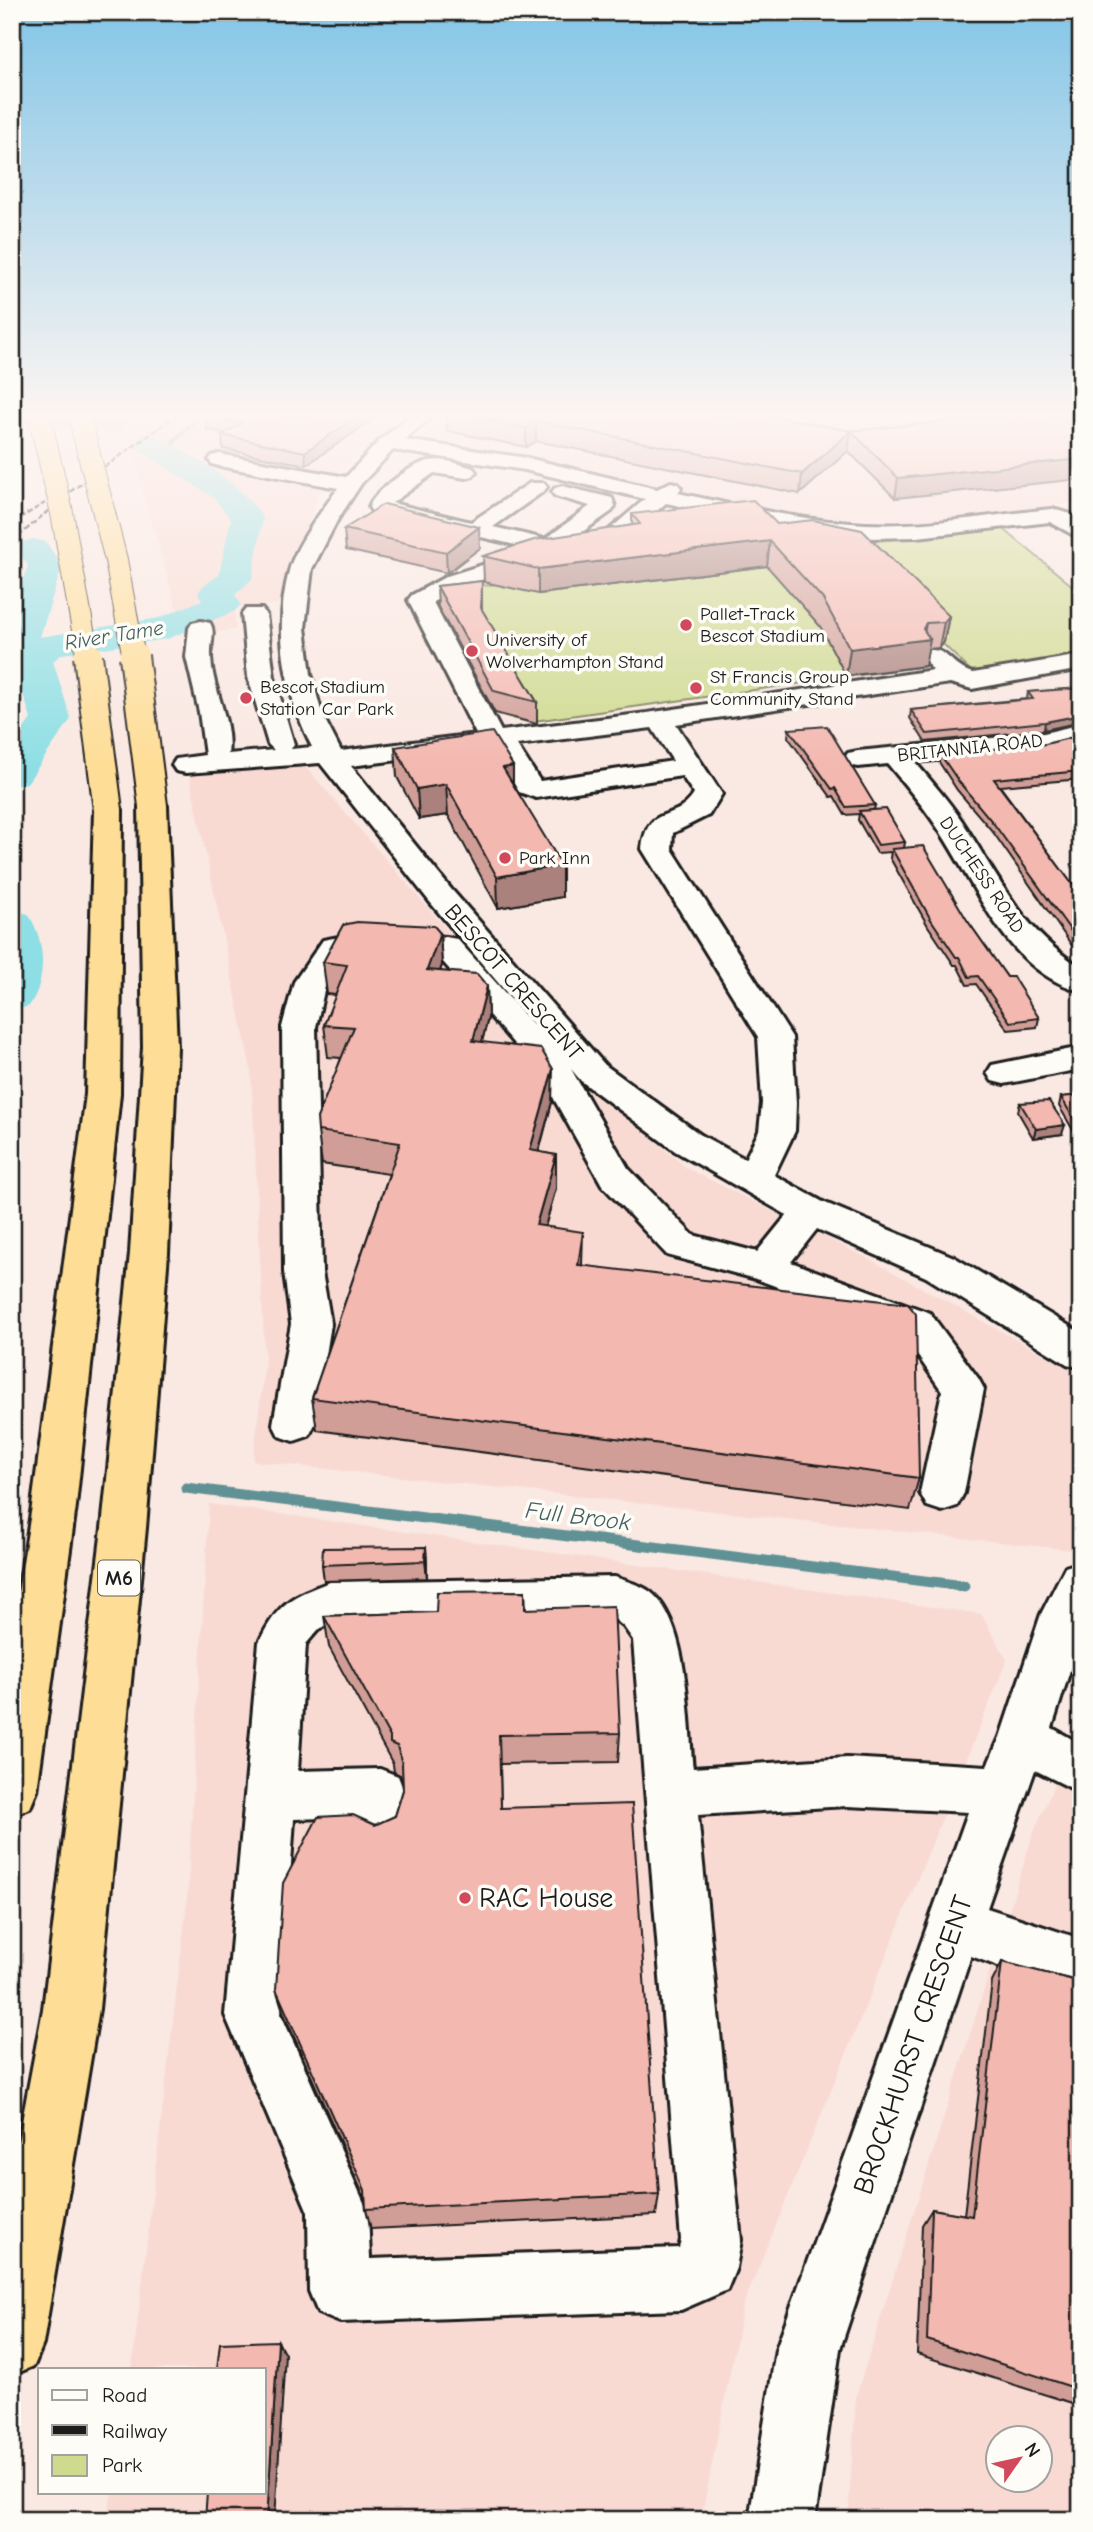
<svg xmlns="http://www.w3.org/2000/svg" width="1093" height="2532" font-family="'Comic Neue',sans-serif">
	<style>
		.built { fill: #f8dad3; fill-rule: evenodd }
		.green { fill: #ceda8e; stroke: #757b55; stroke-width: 2 }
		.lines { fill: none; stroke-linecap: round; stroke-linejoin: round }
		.stream-far1 { stroke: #609195; stroke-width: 5 }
		.stream { stroke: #609195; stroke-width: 11 }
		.river { fill: #8ddfe5; fill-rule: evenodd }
		.minor-casing { stroke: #1c1c1c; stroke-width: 6 }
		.highway-casing { stroke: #1c1c1c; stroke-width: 6 }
		.minor { fill: #fdfcf7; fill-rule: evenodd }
		.highway { fill: #fedd96; fill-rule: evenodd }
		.rail { stroke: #1c1c1c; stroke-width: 2.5; stroke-dasharray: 6 2.5; stroke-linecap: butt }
		.highway-bridge-far1-casing { stroke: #1c1c1c; stroke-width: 24; stroke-linecap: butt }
		.highway-bridge-casing { stroke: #1c1c1c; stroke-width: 32; stroke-linecap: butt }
		.highway-bridge-far1 { stroke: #fedd96; stroke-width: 22 }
		.highway-bridge { stroke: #fedd96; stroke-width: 28 }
		.wall { fill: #d19e97; stroke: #1c1c1c; stroke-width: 2 }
		.shaded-wall { fill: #aa817b; stroke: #1c1c1c; stroke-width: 2 }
		.building { fill: #f3b8b0; stroke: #1c1c1c; stroke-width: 2 }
		.poi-dot { fill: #d1495b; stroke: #fdfcf7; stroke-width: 2.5 }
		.labels { text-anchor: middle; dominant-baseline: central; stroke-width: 7; stroke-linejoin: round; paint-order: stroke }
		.far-poi-label { font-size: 19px; fill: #1c1c1c; stroke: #fdfcf7; text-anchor: start }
		.far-street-label { font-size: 19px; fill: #1c1c1c; stroke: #fdfcf7 }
		.far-water-label { font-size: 21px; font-style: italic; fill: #446062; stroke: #fdfcf7 }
		.shield { fill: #fdfcf7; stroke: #605f5e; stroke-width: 2 }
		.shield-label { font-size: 21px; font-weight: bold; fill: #1c1c1c }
		.street-label { font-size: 23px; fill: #1c1c1c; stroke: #fdfcf7 }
		.water-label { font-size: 24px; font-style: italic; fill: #446062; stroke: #fdfcf7 }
		.near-poi-label { font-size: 28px; fill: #1c1c1c; stroke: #fdfcf7; text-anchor: start }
		.near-street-label { font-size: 28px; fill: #1c1c1c; stroke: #fdfcf7 }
	</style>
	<rect width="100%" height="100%" fill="#fae8e2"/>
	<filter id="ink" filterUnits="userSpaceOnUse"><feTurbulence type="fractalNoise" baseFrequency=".0143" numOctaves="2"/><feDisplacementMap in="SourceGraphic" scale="14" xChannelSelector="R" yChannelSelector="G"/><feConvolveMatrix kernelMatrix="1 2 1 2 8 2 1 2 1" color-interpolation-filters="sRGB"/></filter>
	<g filter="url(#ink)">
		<g class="built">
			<path d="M173 415H409L321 486 281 604 235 608V630L184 634 128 440Z"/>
			<path d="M465 415H1081V502L918 523 877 516 824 520 748 509 427 439Z"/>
			<path d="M304 765 565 1066 688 1169 869 1259 1081 1375V1551L253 1461 265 1361 251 1069 189 773Z"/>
			<path d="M209 1504 981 1614 1007 1660 743 2306 701 2520H107L112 2492H264V2369H132L187 1902Z"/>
			<path d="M1081 1723V2520H848L856 2396 1033 1834ZM998 2438H1040V2480H998Z"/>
		</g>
		<path class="green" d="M1001 527 1081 593V657L972 672 943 644 925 666 527 722 491 712 432 603 453 589Z"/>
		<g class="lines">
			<path class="stream-far1" d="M170 456 174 441 202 415"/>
			<path class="stream" d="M186 1488 964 1586"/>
			<g class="river">
				<path d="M30 415H112L122 418 127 424 122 430 112 433 44 424 34 421Z"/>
				<path d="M149 434 160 437C200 462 235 478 263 518L252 579 235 595 241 604 235 611 167 639 62 654 53 661 71 719 27 783 12 786V745L31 719 12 658V611L28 566 17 549 22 542 34 539 46 542 62 566 40 637 159 618 202 600 198 593 203 586 219 575 231 519 214 498 138 449 134 443 138 437Z"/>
				<path d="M12 910 28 914C46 940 47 981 29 1006L12 1011Z"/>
			</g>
			<g class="minor-casing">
				<g id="minor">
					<path d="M412 415H433L405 440 527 458 657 489 671 482 678 484 681 488 678 493C741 506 802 521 866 524 928 527 991 515 1052 509L1071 514 1081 522V539L1050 522 917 537 869 538 804 533 666 503 617 546 533 563 463 586 433 602 501 731 647 713 933 670 921 656 924 651C948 645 950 667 973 673L1081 655V669L972 689 950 683 676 724 722 794 709 815 673 833 672 849 792 1037 796 1103 795 1131 774 1175 823 1202 954 1257 1081 1333V1368L1067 1364 926 1277 817 1229 791 1262 930 1313 978 1378 984 1389 964 1493 957 1506 942 1511 927 1506 920 1493 942 1391 902 1333 756 1279 667 1255 602 1185 540 1074 437 955 360 951 345 954 326 982 316 1027 322 1272 331 1324 315 1424 309 1436 294 1441 279 1436 273 1424 291 1324 284 1272 282 1027 294 982 323 940 360 933 446 937 457 939 539 1031 429 901 320 763 186 773 176 771 172 765 176 759 205 755 199 712 186 657 189 628 192 623 201 621 210 623C216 632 210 644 211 655 211 688 233 720 228 754L274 750 268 744 248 677 242 614 246 609H262L266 614 274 677 294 744 291 749 312 747C285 692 273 632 289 571 296 544 322 511 338 488L219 466 212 464 209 460 212 456 219 454 346 477 381 439ZM393 450 525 470 645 499 602 536 568 542 612 511 615 506 612 498 562 486 555 488 552 492 555 496 590 506 545 539 493 527 544 491 547 487 544 483H530L471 522 392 503 434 473 466 478 473 476 476 472 473 468C459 464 444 458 429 461 414 463 373 492 369 507L372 512 533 549 447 576 412 595 408 600 476 734 341 751 322 714 311 674 305 628 312 569 338 519 361 484ZM652 728 673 761 540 781 517 745ZM493 748 519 792 536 798 682 776 694 794C675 825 648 801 642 849L758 1037 762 1103 759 1131 745 1159 701 1135 605 1065 451 889 351 766ZM571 1069 581 1081 675 1151 787 1215 757 1252 693 1235 628 1168Z"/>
					<path d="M1022 415H1081V421L1013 428 1003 422 1006 418Z"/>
					<path d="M1081 724V740L1044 749 915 762C931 781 948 800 962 821 998 876 1023 933 1081 967V991C1005 972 975 881 935 824 921 803 904 784 888 764L858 767 848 765 844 759 848 753 858 751 1044 733Z"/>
					<path d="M1081 1047V1069L1004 1084 992 1081 987 1073 992 1065Z"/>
					<path d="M1081 1562V1635L1052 1728 1081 1744V1793L1035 1770 987 1908 1081 1939V1993L1041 1982 971 1956 840 2349 815 2520H749L776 2349 968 1812 847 1806 698 1815 741 2240 736 2268 727 2290 681 2310 340 2322 318 2313 309 2291 308 2212 225 2015 259 1642C278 1603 291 1596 330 1582L615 1577C628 1582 644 1585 654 1595 689 1628 688 1721 693 1768L847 1758 987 1766 1000 1737 1041 1614 1065 1567ZM612 1617 624 1627 633 1640 681 2240 679 2248 370 2259 368 2212 281 2014 294 1819 354 1817 353 1826 361 1843 379 1850 397 1843C407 1820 408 1799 398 1776L380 1769 298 1771 306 1644 318 1630 332 1622Z"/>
				</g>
			</g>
			<g class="highway-casing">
				<g id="highway">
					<path d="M153 798 163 800 167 806 177 1047 168 1253 146 1528 99 2009 43 2344 34 2366 12 2375V2175L43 2009 102 1528 130 1253 143 1047 139 806 143 800Z"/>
					<path d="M108 802 118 804 122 810 120 1094 76 1506 37 1791 30 1808 12 1815V1631L32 1506 86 1094 94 810 98 804Z"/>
				</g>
			</g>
			<use href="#minor" class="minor"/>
			<use href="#highway" class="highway"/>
			<g class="rail">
				<path d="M12 523 45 503"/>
				<path d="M12 542 71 491 177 415"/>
			</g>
			<g class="highway-bridge-far1-casing">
				<g id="highway-bridge-far1">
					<path d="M39 415 62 513 88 658"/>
					<path d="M79 415 116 560 134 658"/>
				</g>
			</g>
			<g class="highway-bridge-casing">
				<g id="highway-bridge">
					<path d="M88 656 108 810"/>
					<path d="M134 656 153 806"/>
				</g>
			</g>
			<use href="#highway-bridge-far1" class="highway-bridge-far1"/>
			<use href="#highway-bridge" class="highway-bridge"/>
		</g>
		<g class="wall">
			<path d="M380 415 306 465 223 449 222 435 225 433 207 430 205 416Z"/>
			<path d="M446 415H767L851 431 1008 415 895 498 848 451 800 494 536 441 526 447 447 431Z"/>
			<path d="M632 514 777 524 949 616 944 642 939 648 928 649 925 666 846 676 820 626 767 566 538 594 484 582 483 556 632 525Z"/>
			<path d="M344 529 480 548 447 573 346 550Z"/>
			<path d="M482 581V610L537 702V724L495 713 438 607 437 586Z"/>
			<path d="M1081 688 1044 730 925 742 910 718 911 710 1027 699 1028 692Z"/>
			<path d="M789 729 875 805 874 810 905 842 904 848 967 920 1007 977 1039 1018 1037 1027 1008 1030 976 984 967 985 957 965H954L928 926 890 858 891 852 877 853 858 820 859 814 845 815 834 796 831 797 788 737Z"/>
			<path d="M1081 735V779L1000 786 1081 896V946L1073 947 993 832 957 790 939 762 940 754 1046 744Z"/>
			<path d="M395 747 513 785 562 897 498 908 448 815 419 819 397 777Z"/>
			<path d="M440 933 442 965 440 971 487 986 488 1018 482 1042 552 1102 539 1152 556 1155V1188L545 1227 582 1266 919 1478 910 1510 317 1430 312 1398 389 1174 322 1164 318 1131 341 1058 328 1057 324 1025 336 995 327 994 323 962Z"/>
			<path d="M1081 1095V1129L1073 1130 1059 1106 1061 1097Z"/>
			<path d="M1020 1103 1062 1134 1033 1138 1018 1112Z"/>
			<path d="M426 1547 427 1564V1578L324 1581 322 1565Z"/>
			<path d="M525 1591 526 1609 620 1733 618 1762 500 1764 501 1808 659 2194 656 2215 371 2229 366 2209 365 2199 284 2014 276 1989 375 1825 395 1816 403 1790V1783L400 1775 394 1772 393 1764 329 1647 324 1616 436 1612Z"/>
			<path d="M1002 1962 1081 1982V2406L917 2354 922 2225 932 2209 964 2215 992 1982Z"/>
		</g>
		<g class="shaded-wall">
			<path d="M359 415H380L306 465 305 452Z"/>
			<path d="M536 421V441L526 447V428Z"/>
			<path d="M851 431 848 451 800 494 802 474Z"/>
			<path d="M1081 459V479L895 498 898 478Z"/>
			<path d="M479 527 480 548 447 573 446 552Z"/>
			<path d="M770 541 767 566 538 594V569Z"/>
			<path d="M949 616 944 642 939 648 944 622Z"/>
			<path d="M926 623 923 640 930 639 925 666 846 676 850 649 923 629Z"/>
			<path d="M1081 715V722L1044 730 1045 722Z"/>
			<path d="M513 766V796L503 768Z"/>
			<path d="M446 784 448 815 419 819 417 789Z"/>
			<path d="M562 865V897L498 908 497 877Z"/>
			<path d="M440 933 442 965 429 1002 427 970Z"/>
			<path d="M487 986 488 1018 474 1073 473 1041Z"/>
			<path d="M553 1069 552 1102 530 1183V1150Z"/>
			<path d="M1065 1125 1062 1134 1033 1138 1036 1129Z"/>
			<path d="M556 1155V1188L536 1258V1225Z"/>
			<path d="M583 1232 582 1265 577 1298 578 1265Z"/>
			<path d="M426 1547 427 1564V1578L425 1561Z"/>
			<path d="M278 2341 285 2354 275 2520H267Z"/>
		</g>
		<g class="building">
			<path d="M207 415H359L305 452 222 435 242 423 205 416Z"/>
			<path d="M465 415H767L851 431 802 474 536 421 526 428Z"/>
			<path d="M1008 415H1062L1081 429V459L898 478 851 431Z"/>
			<path d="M753 500 777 524 813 520 862 530 949 616 944 622 926 623 923 629 930 639 850 649 823 599 770 541 538 569 483 556 534 540 640 524 632 514Z"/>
			<path d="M384 504 479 527 446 552 344 529Z"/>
			<path d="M482 581 481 608 537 702 494 691 437 586Z"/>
			<path d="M1081 688V715L1045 722 927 734 911 710 1033 699 1028 692Z"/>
			<path d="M827 726 875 805 846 807 835 788 832 789 789 729Z"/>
			<path d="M492 732 513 766 503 768 562 865 497 877 446 784 417 789 395 747Z"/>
			<path d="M1081 735V771L994 779 1081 896V938H1076L994 824 959 782 940 754 1046 744Z"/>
			<path d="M886 809 905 842 878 845 859 811Z"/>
			<path d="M923 846 967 920 1007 977H1013L1039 1018 1010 1022 978 976 969 977 959 957H956L930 918 892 849Z"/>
			<path d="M357 922 434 926 440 933 427 970 477 974 487 986 473 1041 541 1049 553 1069 530 1150 556 1155 536 1225 583 1232 578 1265 908 1304 916 1314 919 1478 312 1398 400 1143 318 1131 317 1118 354 1027 324 1025 347 965 323 962 343 925Z"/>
			<path d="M1081 1095V1120L1075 1121 1061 1097Z"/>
			<path d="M1049 1101 1065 1125 1036 1129 1020 1103Z"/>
			<path d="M426 1547 425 1561 322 1565 323 1548Z"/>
			<path d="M525 1591V1609L614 1606 620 1733 499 1735 501 1808 632 1804 659 2194 366 2209 365 2190 276 1989 283 1883 318 1817 353 1815 375 1825 395 1816 403 1790 402 1764 397 1746 390 1743V1737L324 1616 436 1612 437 1592Z"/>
			<path d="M1002 1962 1081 1982V2390L927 2340 932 2209 972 2216Z"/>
			<path d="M278 2341 267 2520H205L207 2492H264V2369H217L220 2343Z"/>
		</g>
	</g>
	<linearGradient id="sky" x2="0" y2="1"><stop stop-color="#83c5e7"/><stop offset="0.54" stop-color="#fdf5f2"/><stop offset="1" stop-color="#fdf5f2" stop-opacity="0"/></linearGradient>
	<rect width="1093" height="770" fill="url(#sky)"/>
	<g class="poi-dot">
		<circle cx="686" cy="625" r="7"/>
		<circle cx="472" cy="651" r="7"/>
		<circle cx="696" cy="688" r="7"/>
		<circle cx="246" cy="698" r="7"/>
		<circle cx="505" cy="858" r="7"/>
		<circle cx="465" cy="1898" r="7"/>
	</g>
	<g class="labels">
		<g class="far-poi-label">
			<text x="700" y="614">Pallet-Track<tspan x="700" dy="22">Bescot Stadium</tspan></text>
			<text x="486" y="640">University of<tspan x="486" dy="22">Wolverhampton Stand</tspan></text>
			<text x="710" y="677">St Francis Group<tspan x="710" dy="22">Community Stand</tspan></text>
			<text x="260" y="687">Bescot Stadium<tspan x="260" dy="22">Station Car Park</tspan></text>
			<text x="519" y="858">Park Inn</text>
		</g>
		<g class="far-street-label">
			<text transform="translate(970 748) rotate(-6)">BRITANNIA ROAD</text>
			<text transform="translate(982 875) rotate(56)">DUCHESS ROAD</text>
		</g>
		<g class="far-water-label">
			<text transform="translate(114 635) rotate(-9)">River Tame</text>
		</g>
		<rect class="shield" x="98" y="1560.5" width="42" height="35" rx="5"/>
		<g class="shield-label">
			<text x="119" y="1578">M6</text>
		</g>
		<g class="street-label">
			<text transform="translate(514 982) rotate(49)">BESCOT CRESCENT</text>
		</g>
		<g class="water-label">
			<text transform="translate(578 1516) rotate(7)">Full Brook</text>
		</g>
		<g class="near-poi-label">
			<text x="479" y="1898">RAC House</text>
		</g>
		<g class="near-street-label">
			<text transform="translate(913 2045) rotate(-71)">BROCKHURST CRESCENT</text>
		</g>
	</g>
	<rect width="1093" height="2532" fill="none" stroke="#fdfcf7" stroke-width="42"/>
	<rect x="21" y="21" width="1051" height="2490" fill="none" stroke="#1c1c1c" stroke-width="2.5" filter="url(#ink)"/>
	<rect x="38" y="2368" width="228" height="126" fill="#fdfcf7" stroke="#a3a29f" stroke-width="2"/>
	<rect x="52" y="2390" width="35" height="10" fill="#fdfcf7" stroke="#a3a29f" stroke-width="2"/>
	<text x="102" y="2402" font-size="21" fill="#1c1c1c">Road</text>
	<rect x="52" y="2425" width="35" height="10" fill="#1c1c1c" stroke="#a3a29f" stroke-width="2"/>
	<text x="102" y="2438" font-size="21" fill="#1c1c1c">Railway</text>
	<rect x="52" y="2455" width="35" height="21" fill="#ceda8e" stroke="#a3a29f" stroke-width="2"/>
	<text x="102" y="2472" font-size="21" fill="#1c1c1c">Park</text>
	<g transform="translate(1019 2459) rotate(56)"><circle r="33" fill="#fdfcf7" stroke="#a3a29f" stroke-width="2"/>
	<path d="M0-5L12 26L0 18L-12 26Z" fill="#d1495b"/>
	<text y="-10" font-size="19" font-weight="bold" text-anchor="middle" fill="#1c1c1c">N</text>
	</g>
</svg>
